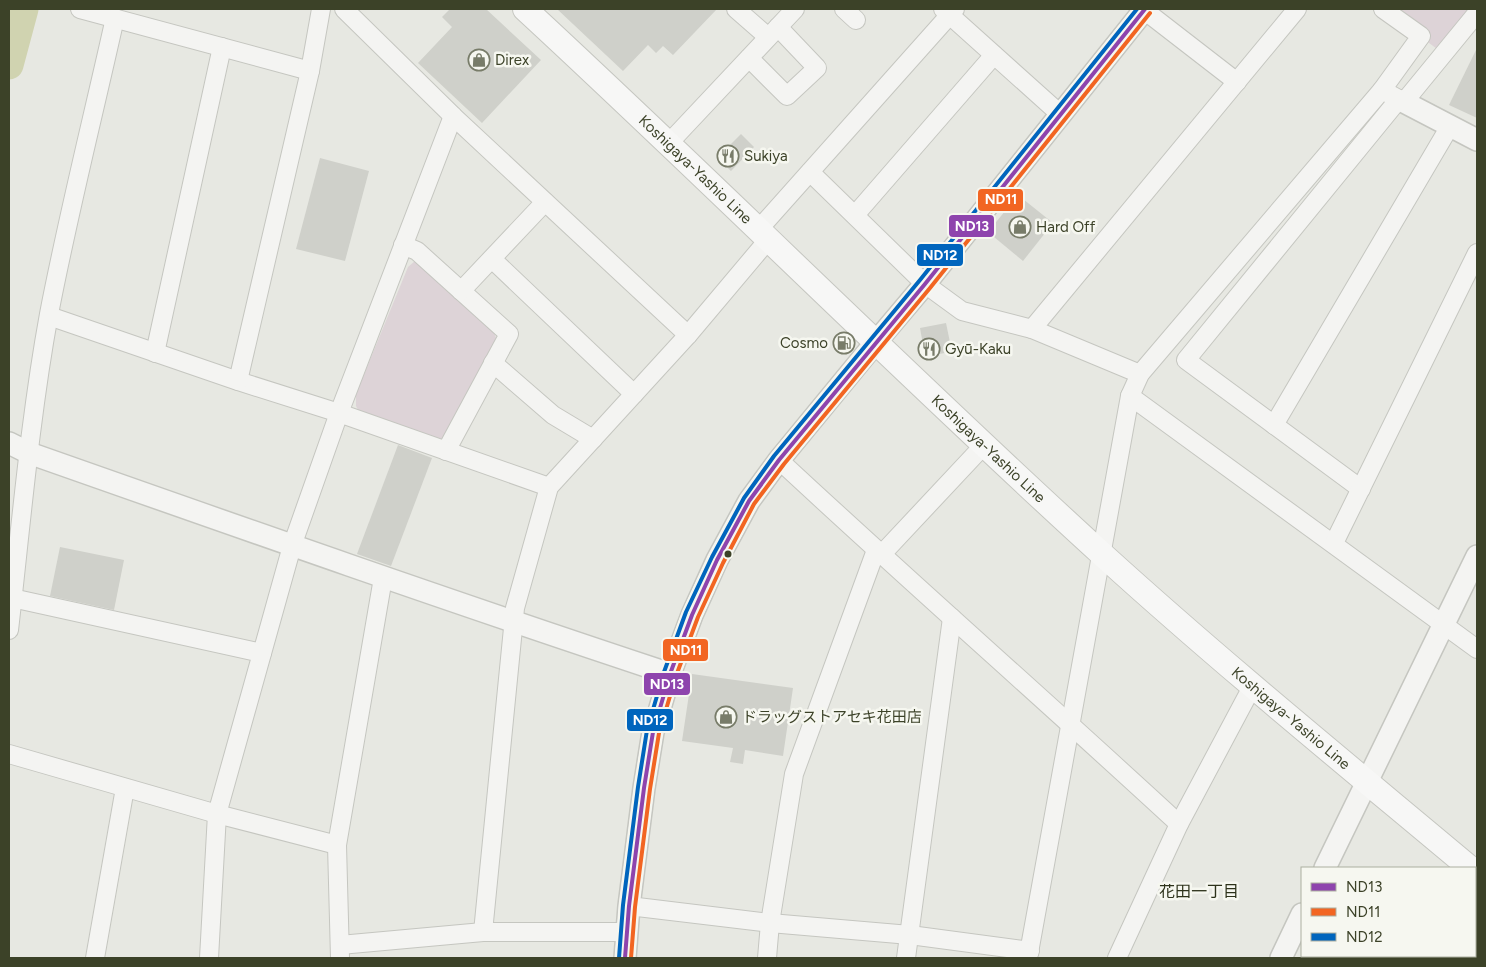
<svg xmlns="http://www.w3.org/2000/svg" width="1486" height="967" font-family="Figtree,'Noto Sans JP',sans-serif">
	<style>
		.green { fill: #ddd3d7 }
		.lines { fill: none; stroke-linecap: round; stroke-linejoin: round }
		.river { stroke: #d0d3b0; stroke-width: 29 }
		.building { fill: #cfd0ca }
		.minor-casing { stroke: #c5c6c0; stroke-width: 20 }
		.tertiary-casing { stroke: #c5c6c0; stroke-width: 24 }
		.secondary-casing { stroke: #c5c6c0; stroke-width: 26 }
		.minor { stroke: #f4f4f2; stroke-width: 18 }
		.tertiary { stroke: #f4f4f2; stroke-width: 21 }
		.secondary { stroke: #f7f7f6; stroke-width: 24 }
		.bus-1-casing { stroke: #f6f7f0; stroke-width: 8 }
		.bus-2-casing { stroke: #f6f7f0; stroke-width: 8 }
		.bus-3-casing { stroke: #f6f7f0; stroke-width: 8 }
		.bus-1 { stroke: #8e44ad; stroke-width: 4 }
		.bus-2 { stroke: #f26522; stroke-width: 4 }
		.bus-3 { stroke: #0065bd; stroke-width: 4 }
		.bus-dot { fill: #3c4228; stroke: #f6f7f0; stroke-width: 2 }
		.labels { text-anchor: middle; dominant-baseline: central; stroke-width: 5; stroke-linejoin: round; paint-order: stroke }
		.poi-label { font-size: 15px; fill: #3c4228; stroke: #f6f7f0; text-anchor: start }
		.street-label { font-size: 15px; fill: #3c4228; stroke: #f6f7f0 }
		.neighbourhood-label { font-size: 16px; fill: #2d321b; stroke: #f6f7f0 }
		.line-badge { stroke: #f6f7f0; stroke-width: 2 }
		.badge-label { font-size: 14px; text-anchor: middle; font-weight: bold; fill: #fff }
	</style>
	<rect width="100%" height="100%" fill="#e7e8e2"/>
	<g class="green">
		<path d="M1383 9H1477L1444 54Z"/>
		<path d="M415 261 422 263 494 332 496 338 494 346 445 436 439 440 360 414 356 406V394L408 267Z"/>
	</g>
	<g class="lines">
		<path class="river" d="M9 65 24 9"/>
	</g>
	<g class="building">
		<path d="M450 9H486L541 60 482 123 418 63 452 27 442 17Z"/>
		<path d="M557 9H717L673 55 663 46 656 53 648 45 623 71Z"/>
		<path d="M1477 48V118L1449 105Z"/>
		<path d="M741 134 754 147 731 171 717 158Z"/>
		<path d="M320 158 369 171 345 261 296 249Z"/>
		<path d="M1018 195 1053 223 1023 261 988 232Z"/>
		<path d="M946 323 952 352 925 356 920 328Z"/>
		<path d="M398 445 432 458 391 566 357 554Z"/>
		<path d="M60 547 124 560 114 610 50 596Z"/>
		<path d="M692 674 793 688 783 756 745 750 743 764 730 762 733 748 682 741Z"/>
	</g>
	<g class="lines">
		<g class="minor-casing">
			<g id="minor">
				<path d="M80 9 310 71"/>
				<path d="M344 9 453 116 688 335"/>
				<path d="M736 9 768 37"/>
				<path d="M844 9 856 20"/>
				<path d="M943 9 1060 114"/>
				<path d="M1144 10 1237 82"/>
				<path d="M749 58 787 96 817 68 778 27"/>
				<path d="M1382 90 1421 36 1383 9"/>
				<path d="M668 144 795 9"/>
				<path d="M810 172 925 284 962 311 1032 329 1140 374"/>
				<path d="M855 215 994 55"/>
				<path d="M758 230 955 9"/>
				<path d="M403 245 417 251 509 334 446 451"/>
				<path d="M492 259 634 394"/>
				<path d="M461 291 545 202"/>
				<path d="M49 316 238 381 339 413 549 487"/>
				<path d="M1032 329 1297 9"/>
				<path d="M155 353 222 47"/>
				<path d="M493 363 553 415 593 439"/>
				<path d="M238 381 310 71 321 9"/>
				<path d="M1130 396 1477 649"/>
				<path d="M1274 425 1450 126"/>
				<path d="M779 460C911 583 1047 702 1179 824"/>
				<path d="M1361 489 1186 360 1399 99"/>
				<path d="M1334 543 1477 253"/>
				<path d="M881 555 985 444"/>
				<path d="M12 598 262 653"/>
				<path d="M9 630C21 525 30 418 49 314 68 215 93 117 115 18"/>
				<path d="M9 754 217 814 337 845"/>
				<path d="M629 906 770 923 910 935 1030 951"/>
				<path d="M483 932 515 608 549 487 688 335 768 240"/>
				<path d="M340 945 483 932H628"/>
				<path d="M95 958 125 788"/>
				<path d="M209 958 217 814 292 546 339 413 453 116"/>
				<path d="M340 958 337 845 383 578"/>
				<path d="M767 958 770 923 794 774 876 550"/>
				<path d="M906 958 952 618"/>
				<path d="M1028 958 1130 396 1140 374 1382 90 1404 102 1477 13"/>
				<path d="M1117 958 1179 824 1252 687"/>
			</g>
		</g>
		<g class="tertiary-casing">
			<g id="tertiary">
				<path d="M1404 102 1477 140"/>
				<path d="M9 443 29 453C242 528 455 603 670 674"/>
				<path d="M1325 868 1477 556"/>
				<path d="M625 958 629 906 644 788 653 732 670 674 692 615 717 560 749 501 779 460 876 342 925 284 1145 9"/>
				<path d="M1281 958 1302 914"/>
			</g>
		</g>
		<g class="secondary-casing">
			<g id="secondary">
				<path id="s1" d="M525 9C720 189 907 377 1104 556 1223 664 1347 765 1470 868"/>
			</g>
		</g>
		<use href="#minor" class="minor"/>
		<use href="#tertiary" class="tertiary"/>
		<use href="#secondary" class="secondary"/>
		<g class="bus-1-casing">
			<path id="bus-1" d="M625 958 629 906 644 788 653 732 670 674 692 615 717 560 749 501 779 460 925 284 1145 9"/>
		</g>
		<g class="bus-2-casing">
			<path id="bus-2" d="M631 958 635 907 650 789 659 733 676 676 698 617 723 563 754 504 784 464 930 288 1150 13"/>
		</g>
		<g class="bus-3-casing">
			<path id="bus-3" d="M619 958 623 905 638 787 647 730 664 672 686 612 712 557 744 498 774 456 920 280 1137 9"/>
		</g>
		<use href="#bus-1" class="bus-1"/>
		<use href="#bus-2" class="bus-2"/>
		<use href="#bus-3" class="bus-3"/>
	</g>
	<defs>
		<g id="shop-ring" transform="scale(1.125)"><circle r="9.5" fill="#f6f7f0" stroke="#787c69" stroke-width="1.5"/><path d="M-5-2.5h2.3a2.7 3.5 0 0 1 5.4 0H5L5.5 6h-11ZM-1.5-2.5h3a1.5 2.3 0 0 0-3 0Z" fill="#787c69"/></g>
		<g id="restaurant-ring" transform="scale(1.125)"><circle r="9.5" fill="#f6f7f0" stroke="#787c69" stroke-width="1.5"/><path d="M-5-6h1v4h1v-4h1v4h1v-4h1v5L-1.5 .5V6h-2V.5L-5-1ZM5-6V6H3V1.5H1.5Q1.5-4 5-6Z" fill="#787c69"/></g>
		<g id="fuel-ring" transform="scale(1.125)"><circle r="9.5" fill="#f6f7f0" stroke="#787c69" stroke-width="1.5"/><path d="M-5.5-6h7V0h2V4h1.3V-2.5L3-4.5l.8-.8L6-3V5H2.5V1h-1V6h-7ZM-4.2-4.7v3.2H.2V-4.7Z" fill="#787c69"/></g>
	</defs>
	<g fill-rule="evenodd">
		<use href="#shop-ring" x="479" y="60"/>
		<use href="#restaurant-ring" x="728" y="156"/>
		<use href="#shop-ring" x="1020" y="227"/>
		<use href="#fuel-ring" x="844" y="343"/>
		<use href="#restaurant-ring" x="929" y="349"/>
		<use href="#shop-ring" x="726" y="717"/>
	</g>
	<circle class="bus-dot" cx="728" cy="554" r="4.5"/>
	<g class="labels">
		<g class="poi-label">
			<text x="495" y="60">Direx</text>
			<text x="744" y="156">Sukiya</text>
			<text x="1036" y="227">Hard Off</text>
			<text x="828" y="343" text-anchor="end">Cosmo</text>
			<text x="945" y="349">Gyū-Kaku</text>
			<text x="742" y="717">ドラッグストアセキ花田店</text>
		</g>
		<g class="street-label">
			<text stroke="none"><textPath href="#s1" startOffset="234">Koshigaya-Yashio Line</textPath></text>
			<text stroke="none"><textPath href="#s1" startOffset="639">Koshigaya-Yashio Line</textPath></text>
			<text stroke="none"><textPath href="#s1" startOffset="1044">Koshigaya-Yashio Line</textPath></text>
		</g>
		<g class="neighbourhood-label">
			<text x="1199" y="891">花田一丁目</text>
		</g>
	</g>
	<g class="line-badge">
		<rect x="977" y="188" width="47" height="24" rx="5" fill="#f26522"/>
		<rect x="948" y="214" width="47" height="24" rx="5" fill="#8e44ad"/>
		<rect x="916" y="243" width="48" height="24" rx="5" fill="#0065bd"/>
		<rect x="662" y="638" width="47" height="24" rx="5" fill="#f26522"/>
		<rect x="643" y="672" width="48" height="24" rx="5" fill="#8e44ad"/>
		<rect x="626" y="708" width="48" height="24" rx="5" fill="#0065bd"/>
	</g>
	<g class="badge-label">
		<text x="1001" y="204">ND11</text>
		<text x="972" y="231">ND13</text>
		<text x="940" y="260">ND12</text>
		<text x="686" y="655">ND11</text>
		<text x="667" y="689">ND13</text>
		<text x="650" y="725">ND12</text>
	</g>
	<rect width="1486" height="967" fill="none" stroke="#3c4228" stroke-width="20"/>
	<rect x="1301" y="867" width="175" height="90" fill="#f6f7f0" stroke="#acafa0"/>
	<rect x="1311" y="883" width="25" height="8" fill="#8e44ad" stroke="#acafa0"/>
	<text x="1346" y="892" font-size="15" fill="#3c4228">ND13</text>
	<rect x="1311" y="908" width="25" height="8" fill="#f26522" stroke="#acafa0"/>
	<text x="1346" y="917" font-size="15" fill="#3c4228">ND11</text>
	<rect x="1311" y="933" width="25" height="8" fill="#0065bd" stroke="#acafa0"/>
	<text x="1346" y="942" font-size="15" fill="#3c4228">ND12</text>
</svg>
